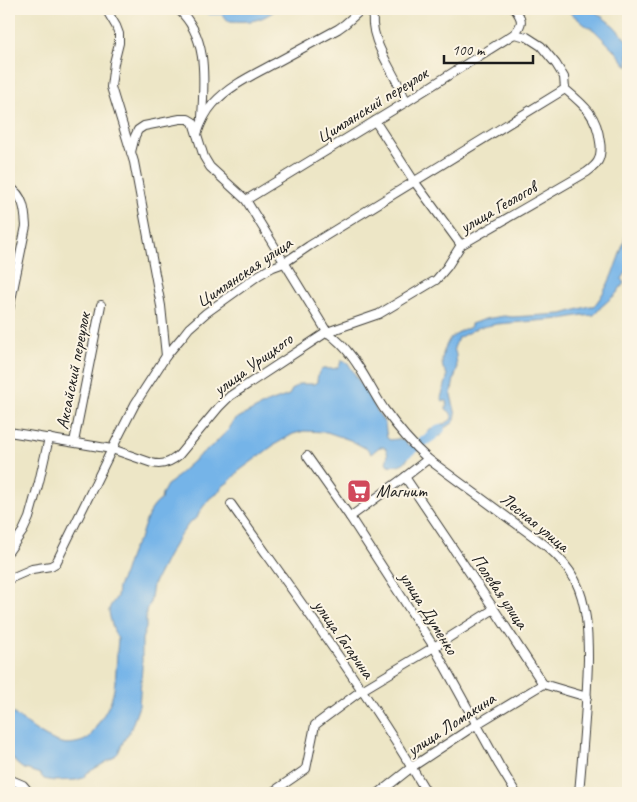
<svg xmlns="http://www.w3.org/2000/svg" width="637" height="802" font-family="Caveat,sans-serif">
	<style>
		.water { fill: #75b4e8; stroke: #486882 }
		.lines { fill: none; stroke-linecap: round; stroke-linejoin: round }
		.river { stroke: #75b4e8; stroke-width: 10 }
		.minor-casing { stroke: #3b3a36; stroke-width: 10 }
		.minor { stroke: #fff; stroke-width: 8 }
		.labels { text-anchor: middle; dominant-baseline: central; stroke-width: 4; stroke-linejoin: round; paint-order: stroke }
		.street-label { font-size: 18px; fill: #1c1c1c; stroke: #fcf5e5 }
		.poi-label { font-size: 18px; fill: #1c1c1c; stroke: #fcf5e5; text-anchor: start }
	</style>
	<rect width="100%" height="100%" fill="#fcf5e5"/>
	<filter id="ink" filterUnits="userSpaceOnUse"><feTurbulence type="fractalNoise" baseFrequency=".02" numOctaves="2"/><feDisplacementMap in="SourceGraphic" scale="10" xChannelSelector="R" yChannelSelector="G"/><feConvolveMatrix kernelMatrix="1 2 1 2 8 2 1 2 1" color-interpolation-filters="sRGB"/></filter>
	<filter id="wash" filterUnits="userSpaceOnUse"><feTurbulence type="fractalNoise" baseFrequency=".0096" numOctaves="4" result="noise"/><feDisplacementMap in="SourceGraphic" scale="20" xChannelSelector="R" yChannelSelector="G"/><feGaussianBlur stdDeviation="1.12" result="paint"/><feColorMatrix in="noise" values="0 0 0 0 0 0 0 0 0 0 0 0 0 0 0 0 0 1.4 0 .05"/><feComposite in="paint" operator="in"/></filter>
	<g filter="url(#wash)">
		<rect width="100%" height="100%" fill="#ede6c6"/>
		<g class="water">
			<path d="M222 9H277C259 22 251 22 229 21L223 16Z"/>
			<path d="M566 9H593L597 13 614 26 628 42V67L617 53 594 30 585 25Z"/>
			<path d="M628 227V269L622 279 623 282 624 283 616 294 601 307 597 312 594 315 584 316 583 315 561 319 497 324 477 328 458 338 454 348 456 355 457 369 454 379 451 395 456 415 455 420 453 423 444 428 441 436 435 437 434 439H432L428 436V432L431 429 434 431 438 427 451 420 452 416 450 412 446 409 447 401H443L441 398C442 393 448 379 447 375 446 372 444 370 443 368 440 357 445 347 450 338 455 336 458 332 462 330 466 328 468 330 471 326V324L485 319 504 316 512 317 562 314 590 306H594C609 288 616 264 624 242 626 236 625 234 628 227Z"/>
			<path d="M342 360 348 363 385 424 387 438 390 440C392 440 395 439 398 439 414 439 416 469 388 465L386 462C389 456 388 443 378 448 376 450 373 452 371 454L369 450 350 440 327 432 304 431 293 434 274 445 239 471 230 481 223 486 217 494 210 498 200 511 197 518 190 522 179 537 167 557 153 585 150 604 146 610V628L142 639V668L139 706 130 731 124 740 118 753 113 758 87 773 83 778 76 780 54 781 44 779 40 774 22 768 16 763 9 752V710C25 722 41 737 61 743 68 745 81 743 87 739 91 737 93 731 96 727 104 714 111 705 114 689 117 673 116 655 118 639 114 634 109 616 109 610 110 604 115 601 117 596 118 593 117 588 119 585 120 580 124 576 125 571 128 562 130 553 135 545 136 542 140 539 141 536 144 525 150 506 161 500L162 494 167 485 173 481 180 473 201 454 213 445 229 429 234 420 267 403 289 395 293 388 299 384H314L317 382C318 361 329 373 338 367 340 365 341 362 342 360Z"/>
		</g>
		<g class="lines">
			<g class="river">
				<path d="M209 9 211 10H253L255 9"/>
				<path d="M398 452 403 455 432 436 440 429"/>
			</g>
		</g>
	</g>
	<g filter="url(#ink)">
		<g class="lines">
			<g class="minor-casing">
				<g id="minor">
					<path d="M106 9 116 26 119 34V43L114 63 111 87 134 162 161 306 166 356"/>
					<path d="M178 9C209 37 204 80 202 118"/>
					<path d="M374 9C366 40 397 74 406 102"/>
					<path d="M375 121 414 181 461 245"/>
					<path d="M197 134C201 122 205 113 213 104 230 85 255 74 277 62 297 51 318 40 338 29L345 24 362 9"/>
					<path d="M131 152 135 136 138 130 144 126 180 119H188L193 122 204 157 210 167 246 200 327 332 379 314 436 280 447 267 461 245 587 172C591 169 596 165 598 161 601 156 601 147 600 142 597 115 584 105 565 89L564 77 556 64 541 46 527 37 514 34"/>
					<path d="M9 187C24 195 25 211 26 226L9 310"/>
					<path d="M246 200 406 102 514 34C523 24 523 20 515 9"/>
					<path d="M9 432 112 449 152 463C163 466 171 462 179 455L219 407 230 396 327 332C356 353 365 380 384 409 397 427 411 444 428 459L545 545C557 555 568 566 575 580 587 603 588 633 588 659 587 704 583 749 579 793"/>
					<path d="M74 442 101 305"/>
					<path d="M307 456 350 517 434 647 499 765 516 793"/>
					<path d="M405 477 494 609 543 684 587 697"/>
					<path d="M231 504C298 599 368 693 427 793"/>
					<path d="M350 517 405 477 428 459"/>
					<path d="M9 551 23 531 29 518 39 482 49 438"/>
					<path d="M9 579 32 569 51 566 56 563 112 449 135 404 166 356 182 337 189 328 206 313 259 275 273 267 284 263 309 246 565 89"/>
					<path d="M9 779 23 785 29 792 28 793"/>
					<path d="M271 793 306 769 315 725 362 690 434 647 494 609"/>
					<path d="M379 793 412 767 477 724 543 684"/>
				</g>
			</g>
			<use href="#minor" class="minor"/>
		</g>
	</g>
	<defs>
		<g id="supermarket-square" transform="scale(1.25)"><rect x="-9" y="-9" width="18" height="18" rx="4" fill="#d1495b" stroke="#fcf5e5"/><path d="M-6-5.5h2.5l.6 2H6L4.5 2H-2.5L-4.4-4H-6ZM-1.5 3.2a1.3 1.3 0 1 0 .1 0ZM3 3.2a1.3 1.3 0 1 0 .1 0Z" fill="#fff"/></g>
	</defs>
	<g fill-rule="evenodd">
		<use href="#supermarket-square" x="359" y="491"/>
	</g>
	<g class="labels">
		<g class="street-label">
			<text transform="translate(372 105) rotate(-32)">Цимлянский переулок</text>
			<text transform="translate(498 207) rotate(-30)">улица Геологов</text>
			<text transform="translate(244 272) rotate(-34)">Цимлянская улица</text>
			<text transform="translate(253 364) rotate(-36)">улица Урицкого</text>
			<text transform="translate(73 371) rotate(-79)">Аксайский переулок</text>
			<text transform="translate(535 522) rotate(39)">Лесная улица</text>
			<text transform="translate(500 591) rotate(56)">Полевая улица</text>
			<text transform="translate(429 613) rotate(58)">улица Думенко</text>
			<text transform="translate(344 639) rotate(55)">улица Гагарина</text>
			<text transform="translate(451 724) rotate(-33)">улица Ломакина</text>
		</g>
		<g class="poi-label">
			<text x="376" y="491">Магнит</text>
		</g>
	</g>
	<rect width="637" height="802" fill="none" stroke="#fcf5e5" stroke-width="30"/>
	<path d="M444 55v8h89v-8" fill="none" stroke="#1c1c1c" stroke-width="2.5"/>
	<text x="452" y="55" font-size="15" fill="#1c1c1c" stroke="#fcf5e5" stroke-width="4" paint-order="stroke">100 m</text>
</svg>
